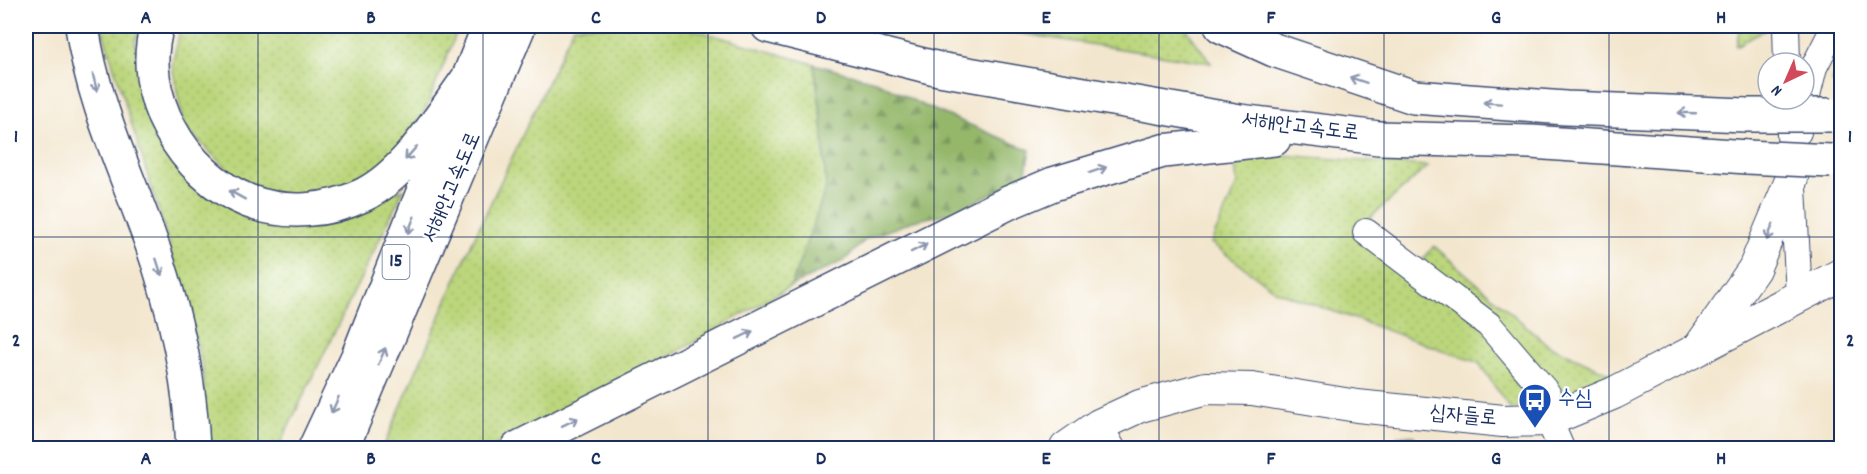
<svg xmlns="http://www.w3.org/2000/svg" width="1867" height="474" font-family="Dekko,'Poor Story',sans-serif">
	<style>
		.grass { fill: url(#grass-dots); stroke: #6b826c; stroke-width: 1.5 }
		.forest { fill: url(#forest-firs); stroke: #587364; stroke-width: 1.5 }
		.lines { fill: none; stroke-linecap: round; stroke-linejoin: round }
		.minor-casing { stroke: #3b4a6f; stroke-width: 28 }
		.major-casing { stroke: #3b4a6f; stroke-width: 34 }
		.highway-casing { stroke: #3b4a6f; stroke-width: 36 }
		.minor { stroke: #fff; stroke-width: 26 }
		.major { stroke: #fff; stroke-width: 32 }
		.highway { stroke: #fff; stroke-width: 33 }
		.highway-bridge-casing { stroke: #3b4a6f; stroke-width: 36; stroke-linecap: butt }
		.highway-bridge { stroke: #fff; stroke-width: 33 }
		.oneway { stroke: #8d97ae }
		.grid { fill: none; stroke: #1b2f5e; stroke-width: 1.5; stroke-opacity: 0.55 }
		.labels { text-anchor: middle; dominant-baseline: central; stroke-width: 4.5; stroke-linejoin: round; paint-order: stroke }
		.shield { fill: #fff; stroke: #5f6d8e; stroke-width: 1.5 }
		.shield-label { font-size: 20px; font-weight: bold; fill: #1b2f5e }
		.street-label { font-size: 21px; fill: #1b2f5e; stroke: #fff }
		.transit-label { font-size: 21px; fill: #164399; stroke: #fff; text-anchor: start }
		.neatline { fill: none; stroke: #1b2f5e; stroke-width: 2 }
		.grid-label { font-size: 20px; text-anchor: middle; font-weight: bold; fill: #1b2f5e }
	</style>
	<defs>
		<pattern id="grass-dots" width="8" height="8" patternUnits="userSpaceOnUse" patternTransform="scale(1.5)"><rect width="8" height="8" fill="#bbd67b"/><path d="M2 2h.1M6 6h.1" fill="none" stroke="#a0b86d" stroke-width="1.8" stroke-linecap="round"/></pattern>
		<pattern id="forest-firs" width="22" height="20" patternUnits="userSpaceOnUse" patternTransform="scale(1.5)"><rect width="22" height="20" fill="#94b76b"/><path d="M5 1l3.5 6h-7zM16 11l3.5 6h-7z" fill="#78955b"/></pattern>
	</defs>
	<rect width="100%" height="100%" fill="#fff"/>
	<filter id="ink" filterUnits="userSpaceOnUse"><feTurbulence type="fractalNoise" baseFrequency=".0167" numOctaves="2"/><feDisplacementMap in="SourceGraphic" scale="12" xChannelSelector="R" yChannelSelector="G"/><feConvolveMatrix kernelMatrix="1 2 1 2 8 2 1 2 1" color-interpolation-filters="sRGB"/></filter>
	<filter id="wash" filterUnits="userSpaceOnUse"><feTurbulence type="fractalNoise" baseFrequency=".008" numOctaves="4" result="noise"/><feDisplacementMap in="SourceGraphic" scale="24" xChannelSelector="R" yChannelSelector="G"/><feGaussianBlur stdDeviation="1.35" result="paint"/><feColorMatrix in="noise" values="0 0 0 0 0 0 0 0 0 0 0 0 0 0 0 0 0 1.4 0 .05"/><feComposite in="paint" operator="in"/></filter>
	<g filter="url(#wash)">
		<rect width="100%" height="100%" fill="#f3e6ce"/>
		<g class="grass">
			<path d="M101 26H140L135 43 161 142 306 223 404 189 278 448H205L203 367 165 231Z"/>
			<path d="M181 26H459L421 121 380 168 327 207 243 184 184 127 172 65Z"/>
			<path d="M574 26H681L814 64 822 120 826 188 791 286 677 352 490 448H383L469 249Z"/>
			<path d="M974 26H1184L1211 63Z"/>
			<path d="M1740 26H1771L1736 46Z"/>
			<path d="M1283 155 1428 166 1353 233 1420 263 1434 246 1548 345 1615 376 1576 396 1510 409 1479 363 1276 291 1211 243 1237 184 1234 156Z"/>
		</g>
		<g class="forest">
			<path d="M1841 47V82H1832Z"/>
			<path d="M814 64 878 82 920 104 1030 150 1025 177 954 212 913 221 866 239 845 260 791 286 826 188 822 120Z"/>
			<path d="M1397 436H1414L1419 448H1395Z"/>
		</g>
	</g>
	<g filter="url(#ink)">
		<g class="lines">
			<g class="minor-casing">
				<g id="minor">
					<path d="M1786 26 1787 63"/>
					<path d="M1788 99 1799 295"/>
					<path d="M1798 132 1814 67 1835 26"/>
					<path d="M1366 232 1489 325 1547 393 1549 420 1561 448"/>
					<path d="M1099 425 1112 448"/>
				</g>
			</g>
			<g class="major-casing">
				<g id="major">
					<path d="M1701 345 1754 269 1792 178"/>
					<path d="M1066 448 1099 425 1140 406 1206 388 1252 389 1357 406 1503 421 1549 420 1614 393 1842 274"/>
				</g>
			</g>
			<g class="highway-casing">
				<g id="highway">
					<path d="M82 26C92 100 125 169 150 239 174 306 190 377 193 448"/>
					<path d="M157 26C136 94 183 175 248 201 284 215 328 212 363 195 407 174 443 112 472 73"/>
					<path d="M768 26 939 69 1240 121 1379 138 1531 142 1747 157"/>
					<path d="M1221 26 1274 50 1414 97 1566 108 1746 115"/>
					<path d="M315 448 358 356 489 26"/>
					<path d="M342 448 519 26"/>
					<path d="M518 448 1008 203 1053 184 1163 151 1274 139"/>
				</g>
			</g>
			<use href="#minor" class="minor"/>
			<use href="#major" class="major"/>
			<use href="#highway" class="highway"/>
			<g class="highway-bridge-casing">
				<g id="highway-bridge">
					<path d="M1746 115H1831"/>
					<path d="M1747 157 1831 161"/>
				</g>
			</g>
			<use href="#highway-bridge" class="highway-bridge"/>
		</g>
		<defs><path id="oneway-shaft" d="M-6 0H5M1.5-3L5.5 0L1.5 3" fill="none" stroke-width="1.6" stroke-linecap="round" stroke-linejoin="round" transform="scale(1.5)"/></defs>
		<g class="oneway">
			<use href="#oneway-shaft" transform="translate(1358 80) rotate(-162)"/>
			<use href="#oneway-shaft" transform="translate(95 83) rotate(76)"/>
			<use href="#oneway-shaft" transform="translate(1492 103) rotate(-176)"/>
			<use href="#oneway-shaft" transform="translate(1687 113) rotate(-178)"/>
			<use href="#oneway-shaft" transform="translate(411 153) rotate(131)"/>
			<use href="#oneway-shaft" transform="translate(1098 170) rotate(-18)"/>
			<use href="#oneway-shaft" transform="translate(237 195) rotate(-151)"/>
			<use href="#oneway-shaft" transform="translate(411 225) rotate(112)"/>
			<use href="#oneway-shaft" transform="translate(1770 232) rotate(112)"/>
			<use href="#oneway-shaft" transform="translate(919 248) rotate(-27)"/>
			<use href="#oneway-shaft" transform="translate(159 267) rotate(72)"/>
			<use href="#oneway-shaft" transform="translate(745 335) rotate(-26)"/>
			<use href="#oneway-shaft" transform="translate(382 356) rotate(-67)"/>
			<use href="#oneway-shaft" transform="translate(335 405) rotate(114)"/>
			<use href="#oneway-shaft" transform="translate(570 422) rotate(-26)"/>
		</g>
	</g>
	<path class="grid" d="M258 26V448M483 26V448M708 26V448M934 26V448M1159 26V448M1384 26V448M1609 26V448M26 237H1842"/>
	<defs>
		<g id="bus-pin" transform="scale(1.725)"><path d="M0 17L-7.5 6A9.5 9.5 0 1 1 7.5 6Z" fill="#1a4fb4" stroke="#fff"/><path d="M-5-6H5V4H4V6H2V4H-2V6H-4V4H-5ZM-3.5-4V0h7V-4ZM-3.5 1.2v1.5H-2V1.2ZM2 1.2v1.5H3.5V1.2Z" fill="#fff"/></g>
	</defs>
	<g fill-rule="evenodd">
		<use href="#bus-pin" x="1535" y="400"/>
	</g>
	<g class="labels">
		<rect class="shield" x="382.5" y="245" width="27" height="34" rx="4.5"/>
		<g class="shield-label">
			<text x="396" y="262">15</text>
		</g>
		<g class="street-label">
			<text transform="translate(1300 128) rotate(7)">서해안고속도로</text>
			<text transform="translate(453 188) rotate(-67)">서해안고속도로</text>
			<text transform="translate(1463 417) rotate(5)">십자들로</text>
		</g>
		<g class="transit-label">
			<text x="1558" y="400">수심</text>
		</g>
	</g>
	<rect width="1867" height="474" fill="none" stroke="#fff" stroke-width="66"/>
	<g transform="translate(1786 81) rotate(224)"><circle r="28" fill="#ffffff" stroke="#a4acbf" stroke-width="1.5"/>
	<path d="M0-4.5L10 22L0 15L-10 22Z" fill="#d1495b"/>
	<text y="-9" font-size="16" font-weight="bold" text-anchor="middle" fill="#1b2f5e">N</text>
	</g>
	<rect x="33" y="33" width="1801" height="408" class="neatline"/>
	<g class="grid-label">
		<text x="146" y="23">A</text>
		<text x="371" y="23">B</text>
		<text x="596" y="23">C</text>
		<text x="821" y="23">D</text>
		<text x="1046" y="23">E</text>
		<text x="1271" y="23">F</text>
		<text x="1496" y="23">G</text>
		<text x="1721" y="23">H</text>
		<text x="16" y="142">1</text>
		<text x="1850" y="142">1</text>
		<text x="16" y="346">2</text>
		<text x="1850" y="346">2</text>
		<text x="146" y="464">A</text>
		<text x="371" y="464">B</text>
		<text x="596" y="464">C</text>
		<text x="821" y="464">D</text>
		<text x="1046" y="464">E</text>
		<text x="1271" y="464">F</text>
		<text x="1496" y="464">G</text>
		<text x="1721" y="464">H</text>
	</g>
</svg>
